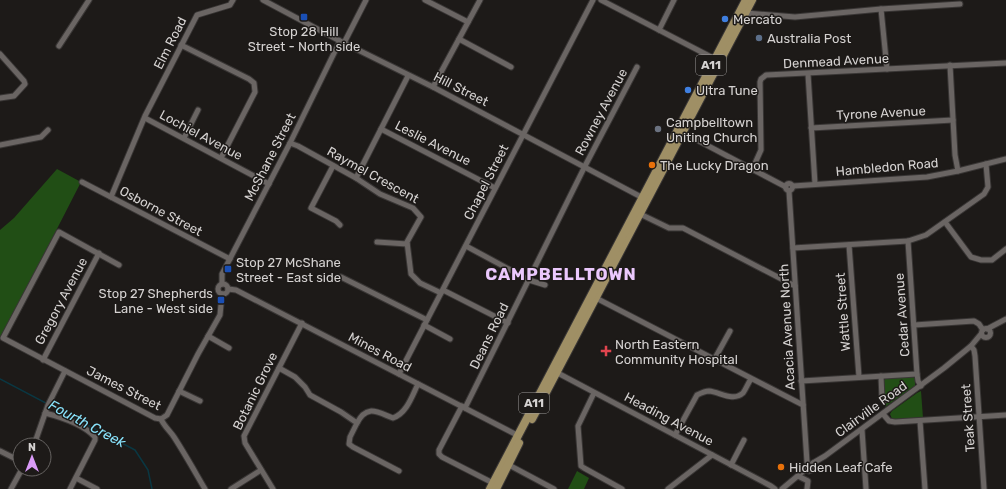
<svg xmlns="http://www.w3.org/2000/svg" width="1006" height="489" font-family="Rubik,sans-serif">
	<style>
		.green { fill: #214e15 }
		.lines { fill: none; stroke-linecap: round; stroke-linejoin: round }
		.stream { stroke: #0a3742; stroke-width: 1.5 }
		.street-casing { stroke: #393635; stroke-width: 7 }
		.primary-casing { stroke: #393635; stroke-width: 10 }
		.street { stroke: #6a6563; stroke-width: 5 }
		.primary { stroke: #9f8f65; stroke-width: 8 }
		.transit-dot { fill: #1a4fb4; stroke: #1d1a18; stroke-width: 1.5 }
		.shop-dot { fill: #3f7fe0; stroke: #1d1a18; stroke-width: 1.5 }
		.service-dot { fill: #5c6f8a; stroke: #1d1a18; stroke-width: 1.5 }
		.worship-dot { fill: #6b7280; stroke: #1d1a18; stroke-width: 1.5 }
		.food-dot { fill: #e8710a; stroke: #1d1a18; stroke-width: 1.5 }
		.health-dot { fill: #e0444e; stroke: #1d1a18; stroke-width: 1.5 }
		.labels { text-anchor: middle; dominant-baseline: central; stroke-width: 3; stroke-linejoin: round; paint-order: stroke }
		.shield { fill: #1d1a18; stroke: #9e9b9a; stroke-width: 1 }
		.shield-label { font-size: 12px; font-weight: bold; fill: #d5d2d1 }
		.poi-label { font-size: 13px; fill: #d5d2d1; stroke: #1d1a18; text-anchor: start }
		.street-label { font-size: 13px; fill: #d5d2d1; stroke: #1d1a18 }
		.water-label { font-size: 14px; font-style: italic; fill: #89e4fd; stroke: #1d1a18 }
		.district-label { font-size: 17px; font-weight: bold; letter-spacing: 1px; fill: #ebc8fd; stroke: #1d1a18 }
	</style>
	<rect width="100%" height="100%" fill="#1d1a18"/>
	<g class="green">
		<path d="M57 169 81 182 0 340V230L14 218Z"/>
		<path d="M911 376 915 378V386L885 407 887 398 884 395V380L886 378Z"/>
		<path d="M921 391 923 418 895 420 892 419 890 414 892 411 917 393Z"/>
		<path d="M577 471 589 478 584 489H568Z"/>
	</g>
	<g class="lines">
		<path class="stream" d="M0 379 135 450 148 470 152 489"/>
		<g class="street-casing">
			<g id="street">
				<path d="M263 0 340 41 433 87 645 199"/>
				<path d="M425 0 468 22"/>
				<path d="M601 0 717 60"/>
				<path d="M881 9 887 69"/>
				<path d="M746 13 795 17 881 9 960 4"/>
				<path d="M659 30 674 0"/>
				<path d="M459 39 511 67"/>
				<path d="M344 43 366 0"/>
				<path d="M181 45 249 79 254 83 255 92 221 158"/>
				<path d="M59 46 89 0"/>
				<path d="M0 54 24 81 25 84 14 96 0 98"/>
				<path d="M950 65 955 155 958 171"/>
				<path d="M808 74 815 184"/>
				<path d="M433 87 480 0"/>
				<path d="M145 118 269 184"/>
				<path d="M811 128 953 120"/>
				<path d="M381 129 495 188"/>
				<path d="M680 131 786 187"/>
				<path d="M184 138 198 110"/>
				<path d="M290 143 298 146 356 178 380 194 413 208 421 217 407 242 411 274 420 283 441 293"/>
				<path d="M0 145 41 137 48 130"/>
				<path d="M333 166 311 208 336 221 340 225"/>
				<path d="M752 170 761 150 760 82 761 79 766 75 1006 63"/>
				<path d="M356 178 408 76"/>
				<path d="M82 182 230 259"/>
				<circle cx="789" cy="187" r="3.5"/>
				<path d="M793 186 927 177 958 171 1006 159"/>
				<path d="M789 191 807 462"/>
				<path d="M111 197 145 116 197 15 230 5 233 0"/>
				<path d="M638 213 669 228H683L795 286"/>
				<path d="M945 222 971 257 981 260H992L1006 249"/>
				<path d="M908 241 917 374 918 381 921 386"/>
				<path d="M377 242 407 244"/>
				<path d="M849 245 859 377"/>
				<path d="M466 246 529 280 545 285"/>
				<path d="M793 248 908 241 926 235 984 194 988 187 986 164"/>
				<path d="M119 265 59 232 3 338 155 418 161 419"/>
				<path d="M341 277 427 320"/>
				<circle cx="223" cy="289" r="5"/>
				<path d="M222 284V274L290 143 340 41"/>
				<path d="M228 289 236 290 519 436"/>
				<path d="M443 290 508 323"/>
				<path d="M594 297 803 405"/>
				<path d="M424 325 450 339"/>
				<path d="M914 325 974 321 979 324 983 330"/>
				<circle cx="986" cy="333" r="4.5"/>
				<path d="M987 329 1006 319"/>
				<path d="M208 336 229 348"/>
				<path d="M971 346 974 350 975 356 984 489"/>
				<path d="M43 360 99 253"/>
				<path d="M714 360 730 331"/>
				<path d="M279 368 295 377 305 387 310 395 341 412 357 423 350 437 349 444 353 447 399 471"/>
				<path d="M554 371 771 486 775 489"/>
				<path d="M399 374 593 0"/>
				<path d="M881 376 882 399 884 401"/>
				<path d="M801 381 917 374"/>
				<path d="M179 391 200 401"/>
				<path d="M594 393 578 426 581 466 584 468 622 489"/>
				<path d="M462 406 439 450V454L442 457 493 483"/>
				<path d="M465 408 585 166 637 67"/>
				<path d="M45 413C61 417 84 425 95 437V440L70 489"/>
				<path d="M883 414 889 421 895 422 1006 415"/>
				<path d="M161 419 167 415 198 354 220 315 222 294"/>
				<path d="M161 419C164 426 170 431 174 437 185 454 195 472 205 489"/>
				<path d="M920 421 925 489"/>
				<path d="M357 423C367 404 377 412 393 418 407 413 412 396 418 384"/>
				<path d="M862 430 866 489"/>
				<path d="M675 435 697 395C701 393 705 391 709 391 720 392 733 402 743 393 746 389 748 383 751 379"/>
				<path d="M34 445 48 405 65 371"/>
				<path d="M0 451 20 461"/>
				<path d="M813 463 825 456 944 368 971 346 981 334"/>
				<path d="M507 464 554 489"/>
				<path d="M731 465 744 440"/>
				<path d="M806 469 809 471 812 470 814 466 813 463"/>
				<path d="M798 476 808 481 807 489"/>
				<path d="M76 478 97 489"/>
				<path d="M11 489 22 469"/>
				<path d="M231 489 261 470"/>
				<path d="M273 489 245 443 244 436 302 323"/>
				<path d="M668 489 712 455"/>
				<path d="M782 489 806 469"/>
			</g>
		</g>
		<g class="primary-casing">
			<g id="primary">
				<path d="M532 419 752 0"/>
				<path d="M490 489 746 0"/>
				<path d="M496 489 519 443"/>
			</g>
		</g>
		<use href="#street" class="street"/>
		<use href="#primary" class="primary"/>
	</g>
	<g class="transit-dot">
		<rect x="300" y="13" width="8" height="8" rx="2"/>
		<rect x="224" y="265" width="8" height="8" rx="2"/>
		<rect x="217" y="296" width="8" height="8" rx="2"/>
	</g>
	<g class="shop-dot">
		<circle cx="725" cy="19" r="4"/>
		<circle cx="688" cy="90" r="4"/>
	</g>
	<circle class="service-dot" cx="759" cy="38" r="4"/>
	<circle class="worship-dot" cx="658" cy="129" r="4"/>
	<g class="food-dot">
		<circle cx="652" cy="165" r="4"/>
		<circle cx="781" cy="467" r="4"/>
	</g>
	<path class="health-dot" d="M604 345h4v4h4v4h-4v4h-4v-4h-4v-4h4z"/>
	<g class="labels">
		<g class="shield">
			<rect x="696" y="55" width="30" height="20" rx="3"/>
			<rect x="519" y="393" width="30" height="20" rx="3"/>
		</g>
		<g class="shield-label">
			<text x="711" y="65">A11</text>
			<text x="534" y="403">A11</text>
		</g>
		<g class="poi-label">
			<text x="733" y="19">Mercato</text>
			<text x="304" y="31" text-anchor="middle">Stop 28 Hill<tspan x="304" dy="15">Street - North side</tspan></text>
			<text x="767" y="38">Australia Post</text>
			<text x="696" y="90">Ultra Tune</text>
			<text x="666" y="122">Campbelltown<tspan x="666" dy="15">Uniting Church</tspan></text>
			<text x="660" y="165">The Lucky Dragon</text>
			<text x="236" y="262">Stop 27 McShane<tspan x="236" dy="15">Street - East side</tspan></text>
			<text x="213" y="293" text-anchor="end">Stop 27 Shepherds<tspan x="213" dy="15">Lane - West side</tspan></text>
			<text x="615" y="344">North Eastern<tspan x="615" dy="15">Community Hospital</tspan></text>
			<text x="789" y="467">Hidden Leaf Cafe</text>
		</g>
		<g class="street-label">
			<text transform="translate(170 43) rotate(-63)">Elm Road</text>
			<text transform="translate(836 61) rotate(-3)">Denmead Avenue</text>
			<text transform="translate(461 89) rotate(27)">Hill Street</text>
			<text transform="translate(601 112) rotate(-62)">Rowney Avenue</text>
			<text transform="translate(881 113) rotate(-3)">Tyrone Avenue</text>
			<text transform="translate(201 135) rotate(28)">Lochiel Avenue</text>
			<text transform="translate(433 143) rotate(27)">Leslie Avenue</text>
			<text transform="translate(270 157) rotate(-63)">McShane Street</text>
			<text transform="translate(887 167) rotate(-5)">Hambledon Road</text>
			<text transform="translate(373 175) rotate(29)">Raymel Crescent</text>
			<text transform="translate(486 182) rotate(-63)">Chapel Street</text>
			<text transform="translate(161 211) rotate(28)">Osborne Street</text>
			<text transform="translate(61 301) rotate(-62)">Gregory Avenue</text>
			<text transform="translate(843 312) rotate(-94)">Wattle Street</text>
			<text transform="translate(902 315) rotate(-94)">Cedar Avenue</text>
			<text transform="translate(787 327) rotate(-93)">Acacia Avenue North</text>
			<text transform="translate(489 336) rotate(-64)">Deans Road</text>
			<text transform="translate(380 352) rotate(28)">Mines Road</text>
			<text transform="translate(124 388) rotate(27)">James Street</text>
			<text transform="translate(255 391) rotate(-64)">Botanic Grove</text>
			<text transform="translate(871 409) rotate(-36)">Clairville Road</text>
			<text transform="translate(968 418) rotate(-94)">Teak Street</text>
			<text transform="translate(669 419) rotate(28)">Heading Avenue</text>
		</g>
		<g class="water-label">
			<text transform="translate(87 424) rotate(28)">Fourth Creek</text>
		</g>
		<g class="district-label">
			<text x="561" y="274">CAMPBELLTOWN</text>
		</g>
	</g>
	<g transform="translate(32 457)"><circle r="19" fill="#1d1a18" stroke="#676462"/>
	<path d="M0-3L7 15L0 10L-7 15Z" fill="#d99af7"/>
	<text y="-6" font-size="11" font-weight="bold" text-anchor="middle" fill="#d5d2d1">N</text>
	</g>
</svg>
